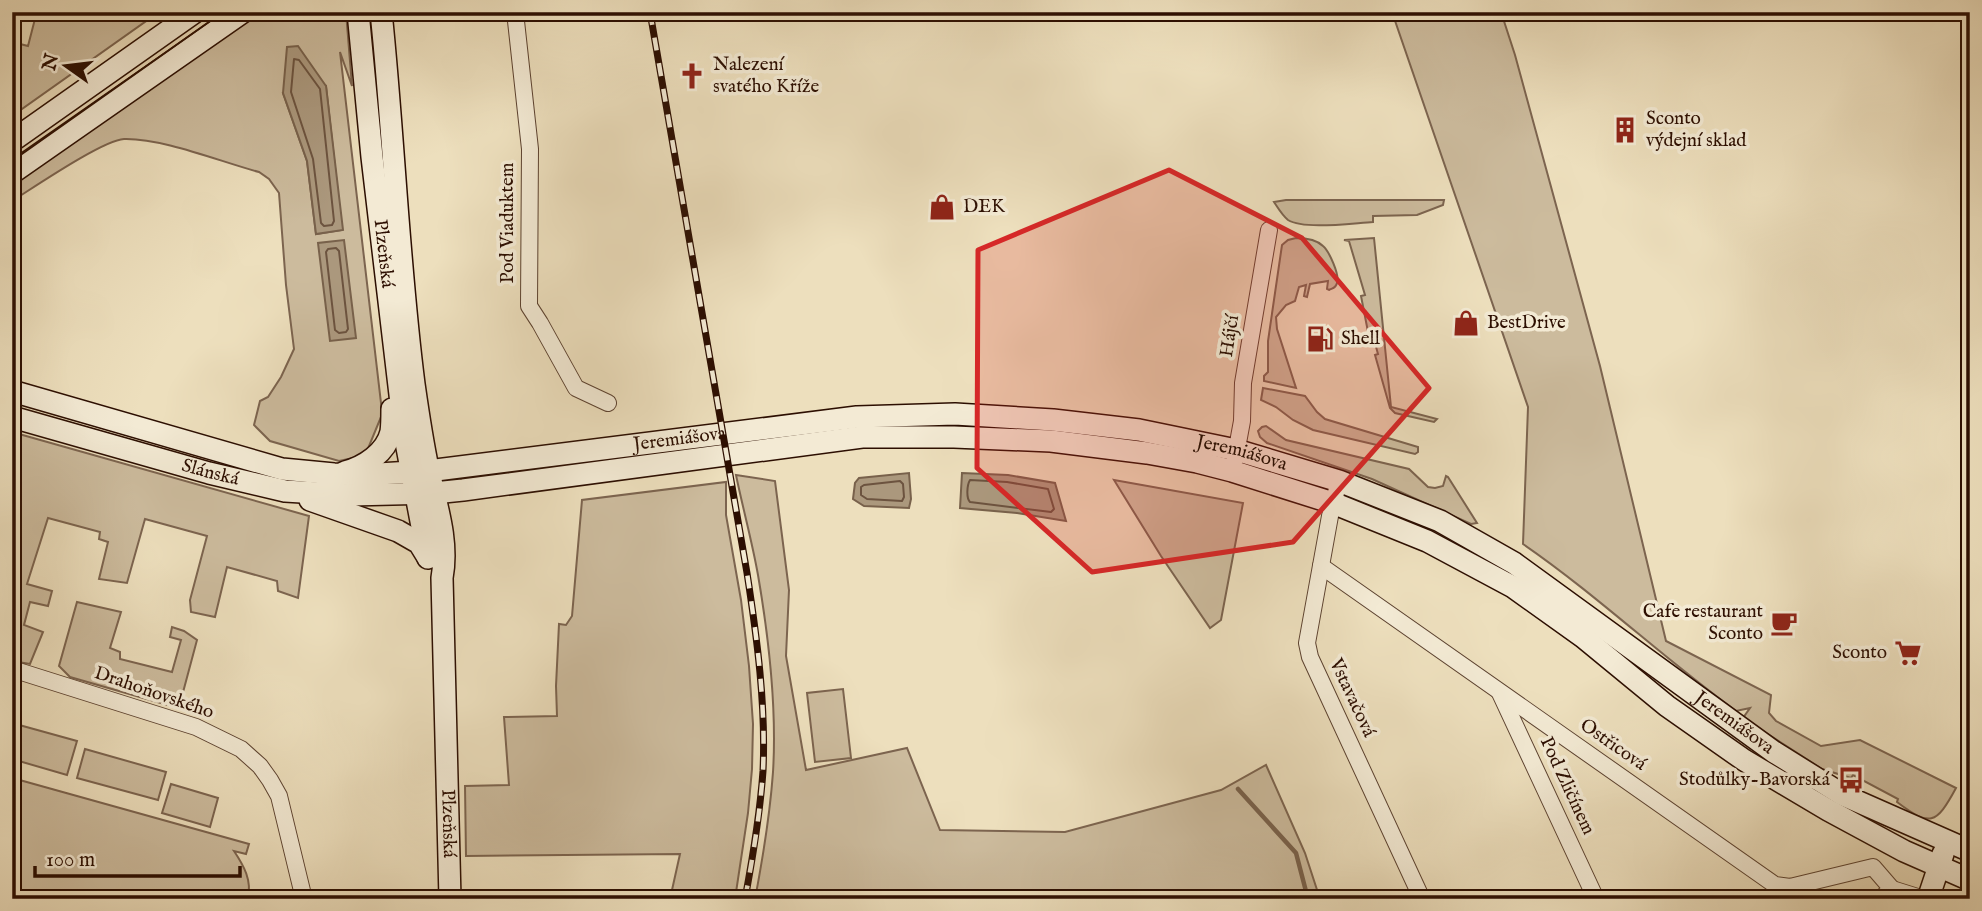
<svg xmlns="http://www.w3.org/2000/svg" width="1982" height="911" font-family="'IM FELL English',serif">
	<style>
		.green { fill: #ccbb9d; stroke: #7c644f; stroke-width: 2; fill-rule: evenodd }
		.water { fill: #ab987d; stroke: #78614b; stroke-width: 2 }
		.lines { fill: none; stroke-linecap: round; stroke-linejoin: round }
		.shore { stroke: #6c533f; stroke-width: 2 }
		.stream { stroke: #78614b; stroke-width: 4.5 }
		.street-casing { stroke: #5c4230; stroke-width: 18 }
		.secondary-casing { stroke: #2c0e01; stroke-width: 24 }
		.street { stroke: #f3ead4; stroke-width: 16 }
		.secondary { stroke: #f3ead4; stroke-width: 21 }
		.tram { stroke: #2c0e01; stroke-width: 2 }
		.rail-casing { stroke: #2c0e01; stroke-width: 7 }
		.rail { stroke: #f3ead4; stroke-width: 4.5; stroke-dasharray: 13; stroke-linecap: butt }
		.marked { fill: #d62828; fill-opacity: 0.2; stroke: #d62828; stroke-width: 5; stroke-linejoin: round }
		.labels { text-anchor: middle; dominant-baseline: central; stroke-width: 7; stroke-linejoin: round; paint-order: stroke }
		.poi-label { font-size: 19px; fill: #2c0e01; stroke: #f3ead4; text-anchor: start }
		.street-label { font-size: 19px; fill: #2c0e01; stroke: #f3ead4 }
	</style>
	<rect width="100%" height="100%" fill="#eddfbd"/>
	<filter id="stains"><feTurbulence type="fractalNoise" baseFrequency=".00286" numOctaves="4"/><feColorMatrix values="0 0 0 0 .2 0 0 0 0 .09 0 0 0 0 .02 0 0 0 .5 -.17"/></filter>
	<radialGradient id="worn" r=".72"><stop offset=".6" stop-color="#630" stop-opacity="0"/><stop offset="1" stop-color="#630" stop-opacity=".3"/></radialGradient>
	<g class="green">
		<path d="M27 12H78L90 15 91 12H152L149 19 12 116V45H15L16 43 28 46 36 15Z"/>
		<path d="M261 12H346L352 86 340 52 381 403V417L367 451 353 458 339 461 270 441 254 425 260 401 268 397 281 377 294 349 286 285 279 193 269 179 259 172C221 162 163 138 124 139 103 140 33 188 12 201V181ZM326 86 342 230 316 234 307 161 283 93Z"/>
		<path d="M1392 12H1501L1515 55 1600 366 1666 641 1771 695 1769 713 1776 721 1821 746 1860 740 1956 788C1936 825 1930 827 1897 802L1898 799 1853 775 1851 778 1822 769 1743 718 1750 708 1736 711C1663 658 1597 595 1523 544L1528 407Z"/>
		<path d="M1286 200H1444L1443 205 1417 215 1373 216V222C1353 223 1304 230 1288 220 1282 215 1278 208 1274 202Z"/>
		<path d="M1296 238C1306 238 1316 239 1323 246 1329 251 1340 275 1337 283 1336 288 1333 288 1329 290L1327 289 1328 281 1310 284 1307 297 1304 296 1306 285 1299 287 1295 301 1286 305 1276 317 1277 329 1296 388 1264 381V376L1268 372V341L1282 245 1288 240Z"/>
		<path d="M1374 238 1391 407 1437 419 1434 422 1395 413 1390 408 1375 355 1378 354 1373 336 1369 337 1361 296 1365 295 1349 241 1344 240Z"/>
		<path d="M1263 388 1305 396 1317 412 1325 419 1418 447V452L1415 454 1313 430 1293 420 1276 407 1261 400Z"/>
		<path d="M1266 426 1286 440 1409 469 1428 487 1435 488 1443 486 1446 476 1448 477 1477 523 1471 524 1372 479 1267 443 1260 437 1258 431 1262 427Z"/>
		<path d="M12 432 309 516 298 598 278 591 277 581 227 567 215 617 191 612 190 600 207 536 145 519 127 583 99 579 108 542 99 539 100 532 48 518 27 584 52 591 48 606 30 602 24 625 43 632 30 664 12 661Z"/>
		<path d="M736 475 775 481 789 590 786 656 806 770 907 748 940 830 1065 832 1221 790 1266 765 1305 853 1320 899H755C763 857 770 814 773 772 777 707 769 639 758 575 752 541 743 509 736 475Z"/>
		<path d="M1114 480 1243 503 1221 620 1210 628 1161 556Z"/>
		<path d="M726 482V515L741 600 749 666 753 724 752 769 748 813 735 899H670L680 854 466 856 465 786 509 785 504 717 557 716 556 686 559 624 566 625 572 616 582 500Z"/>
		<path d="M77 602 121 612 110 648 120 652V659L172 672 181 640 170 637 172 627 184 631 197 640 182 696 178 703 171 706 70 677 59 666Z"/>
		<path d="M843 689 851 758 815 762 807 693Z"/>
		<path d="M12 723 77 741 67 775 12 759Z"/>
		<path d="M85 749 166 772 158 800 77 778Z"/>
		<path d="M16 779 249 844 246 854 234 851C244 866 252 880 248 899H12V793L19 790 13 788Z"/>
		<path d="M171 784 218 798 210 827 162 813Z"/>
	</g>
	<g class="water">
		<path d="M298 46 326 86 343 230 316 234 307 161 283 93 287 47Z"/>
		<path d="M344 240 356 338 330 341 318 243Z"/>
		<path d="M909 473 911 499 909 508 864 506 853 499 855 483 859 478Z"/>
		<path d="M962 473 1008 475 1055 483 1066 521 1017 513 960 508Z"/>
	</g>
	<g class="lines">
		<g class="shore">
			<path d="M294 59 299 60 320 89 334 221 332 225 324 226 321 223 313 159 291 92Z"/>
			<path d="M336 248 339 251 348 329 346 332 339 333 335 330 326 252 328 249Z"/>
			<path d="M970 480 1007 482 1048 489 1054 509 1051 512 970 502C966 498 967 485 970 480Z"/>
			<path d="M900 481 903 484 904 497 902 501 867 499 861 495V487L864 485Z"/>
		</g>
		<path class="stream" d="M1238 789 1296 853 1308 899"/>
		<g class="street-casing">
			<g id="street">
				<path d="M515 12 530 149 529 306 540 323 576 388 608 403"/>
				<path d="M1235 459 1242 421 1243 383 1269 230"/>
				<path d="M1339 481 1330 516 1307 643 1310 657 1422 899"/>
				<path d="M1321 566 1775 885 1790 887 1873 867 1892 889"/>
				<path d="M12 669 196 727 241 749 260 766 270 780 279 796 304 899"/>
				<path d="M1500 693 1596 899"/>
				<path d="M1880 899 1892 889 1924 899"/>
			</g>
		</g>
		<g class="secondary-casing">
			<g id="secondary">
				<path id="s1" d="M358 12 372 157 405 437 428 558"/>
				<path id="s2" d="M381 12C394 136 398 260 414 384 418 412 422 440 428 468 436 504 449 541 442 578L450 899"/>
				<path d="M12 141 195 12"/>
				<path d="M12 173 243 12"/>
				<path id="s3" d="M12 391 282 469 334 474 362 475 428 471 857 417 955 414 1053 420 1139 430 1236 450 1339 481 1440 521 1514 563 1774 752 1843 795 1970 851"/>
				<path id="s4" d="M12 417 209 473 285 491 351 495 434 493 463 490 862 437H954L1051 441 1147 453 1197 462 1232 471 1333 503 1427 541 1513 587 1583 637 1667 706 1744 760 1828 810 1904 851 1970 880"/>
				<path d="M345 472C364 467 386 453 391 432 392 425 392 417 392 409"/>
				<path d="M310 500 398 531 419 543 427 556"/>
				<path d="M1928 899 1943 854"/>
			</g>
		</g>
		<use href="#street" class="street"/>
		<use href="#secondary" class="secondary"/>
		<path class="tram" d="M12 161 223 12"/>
		<g class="rail-casing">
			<path id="rail" d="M650 12 747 573C757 638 766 705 763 771 760 814 753 856 745 899"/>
		</g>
		<use href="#rail" class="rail"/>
	</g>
	<path class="marked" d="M1169 170 1302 238 1429 388 1293 542 1092 572 977 468 978 250Z"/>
	<defs>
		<g id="church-bare" transform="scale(2.1)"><path d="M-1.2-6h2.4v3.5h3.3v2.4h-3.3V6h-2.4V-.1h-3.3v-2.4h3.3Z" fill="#8f2418" stroke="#f3ead4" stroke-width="2.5" paint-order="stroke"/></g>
		<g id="building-bare" transform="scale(2.1)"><path d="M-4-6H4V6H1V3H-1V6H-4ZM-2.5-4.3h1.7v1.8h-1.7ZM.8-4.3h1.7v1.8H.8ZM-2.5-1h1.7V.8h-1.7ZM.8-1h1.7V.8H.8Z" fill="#8f2418" stroke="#f3ead4" stroke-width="2.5" paint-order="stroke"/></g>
		<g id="shop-bare" transform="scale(2.1)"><path d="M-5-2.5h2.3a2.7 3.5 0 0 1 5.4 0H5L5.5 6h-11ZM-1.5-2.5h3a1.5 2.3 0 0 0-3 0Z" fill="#8f2418" stroke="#f3ead4" stroke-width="2.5" paint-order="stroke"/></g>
		<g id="fuel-bare" transform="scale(2.1)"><path d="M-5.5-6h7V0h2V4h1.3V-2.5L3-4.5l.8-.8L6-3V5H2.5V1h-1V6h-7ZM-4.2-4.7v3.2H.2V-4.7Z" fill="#8f2418" stroke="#f3ead4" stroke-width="2.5" paint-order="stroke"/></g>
		<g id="cafe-bare" transform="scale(2.1)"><path d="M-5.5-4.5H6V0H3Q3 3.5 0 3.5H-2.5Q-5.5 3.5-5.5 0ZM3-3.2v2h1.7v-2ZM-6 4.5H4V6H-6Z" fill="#8f2418" stroke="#f3ead4" stroke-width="2.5" paint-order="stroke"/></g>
		<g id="supermarket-bare" transform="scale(2.1)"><path d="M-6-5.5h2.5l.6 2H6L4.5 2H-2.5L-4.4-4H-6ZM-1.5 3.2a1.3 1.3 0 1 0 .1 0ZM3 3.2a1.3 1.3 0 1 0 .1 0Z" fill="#8f2418" stroke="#f3ead4" stroke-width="2.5" paint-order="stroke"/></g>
		<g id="bus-bare" transform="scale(2.1)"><path d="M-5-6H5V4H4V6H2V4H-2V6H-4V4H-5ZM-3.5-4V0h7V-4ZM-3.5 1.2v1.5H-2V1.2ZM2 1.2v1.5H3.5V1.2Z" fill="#8f2418" stroke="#f3ead4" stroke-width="2.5" paint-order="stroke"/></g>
	</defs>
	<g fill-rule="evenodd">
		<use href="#church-bare" x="692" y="76"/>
		<use href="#building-bare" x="1625" y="130"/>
		<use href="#shop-bare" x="942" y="207"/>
		<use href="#shop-bare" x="1466" y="323"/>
		<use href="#fuel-bare" x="1320" y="339"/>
		<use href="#cafe-bare" x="1784" y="623"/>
		<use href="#supermarket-bare" x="1908" y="653"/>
		<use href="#bus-bare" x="1851" y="780"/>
	</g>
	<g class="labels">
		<g class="poi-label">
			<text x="713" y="65">Nalezení<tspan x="713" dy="22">svatého Kříže</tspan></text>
			<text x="1646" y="119">Sconto<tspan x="1646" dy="22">výdejní sklad</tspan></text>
			<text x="963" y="207">DEK</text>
			<text x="1487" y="323">BestDrive</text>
			<text x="1341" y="339">Shell</text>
			<text x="1763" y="612" text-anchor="end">Cafe restaurant<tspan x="1763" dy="22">Sconto</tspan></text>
			<text x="1887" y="653" text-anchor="end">Sconto</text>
			<text x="1830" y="780" text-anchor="end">Stodůlky-Bavorská</text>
		</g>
		<g class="street-label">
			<text transform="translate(508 223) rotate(-90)">Pod Viaduktem</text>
			<text stroke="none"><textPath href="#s1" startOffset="243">Plzeňská</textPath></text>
			<text transform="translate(1230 336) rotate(-81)">Hájčí</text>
			<text stroke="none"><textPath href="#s3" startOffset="681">Jeremiášova</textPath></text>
			<text stroke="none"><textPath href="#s3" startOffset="1248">Jeremiášova</textPath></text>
			<text stroke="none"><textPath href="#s4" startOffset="206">Slánská</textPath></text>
			<text transform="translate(154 693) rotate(19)">Drahoňovského</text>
			<text transform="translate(1352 698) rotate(65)">Vstavačová</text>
			<text stroke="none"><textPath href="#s3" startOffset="1815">Jeremiášova</textPath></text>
			<text transform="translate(1613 745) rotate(35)">Ostřicová</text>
			<text transform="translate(1567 786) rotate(65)">Pod Zličínem</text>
			<text stroke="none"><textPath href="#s2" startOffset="816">Plzeňská</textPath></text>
		</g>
	</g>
	<rect width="1982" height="911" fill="none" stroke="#eddfbd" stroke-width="42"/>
	<rect x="14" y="14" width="1954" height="883" fill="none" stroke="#2c0e01" stroke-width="3.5"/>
	<rect x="21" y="21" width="1940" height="869" fill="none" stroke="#2c0e01" stroke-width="2"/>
	<g transform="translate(66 66) rotate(284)" stroke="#f3ead4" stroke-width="5" paint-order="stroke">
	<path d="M0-5L12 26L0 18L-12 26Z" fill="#2c0e01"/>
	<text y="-10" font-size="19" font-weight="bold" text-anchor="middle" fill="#2c0e01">N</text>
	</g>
	<path d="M35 866v10h205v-10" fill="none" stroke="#2c0e01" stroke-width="3.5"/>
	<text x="46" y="866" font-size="21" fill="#2c0e01" stroke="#f3ead4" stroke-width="5" paint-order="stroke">100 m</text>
	<rect width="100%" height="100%" filter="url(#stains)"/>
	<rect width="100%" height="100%" fill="url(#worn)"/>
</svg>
